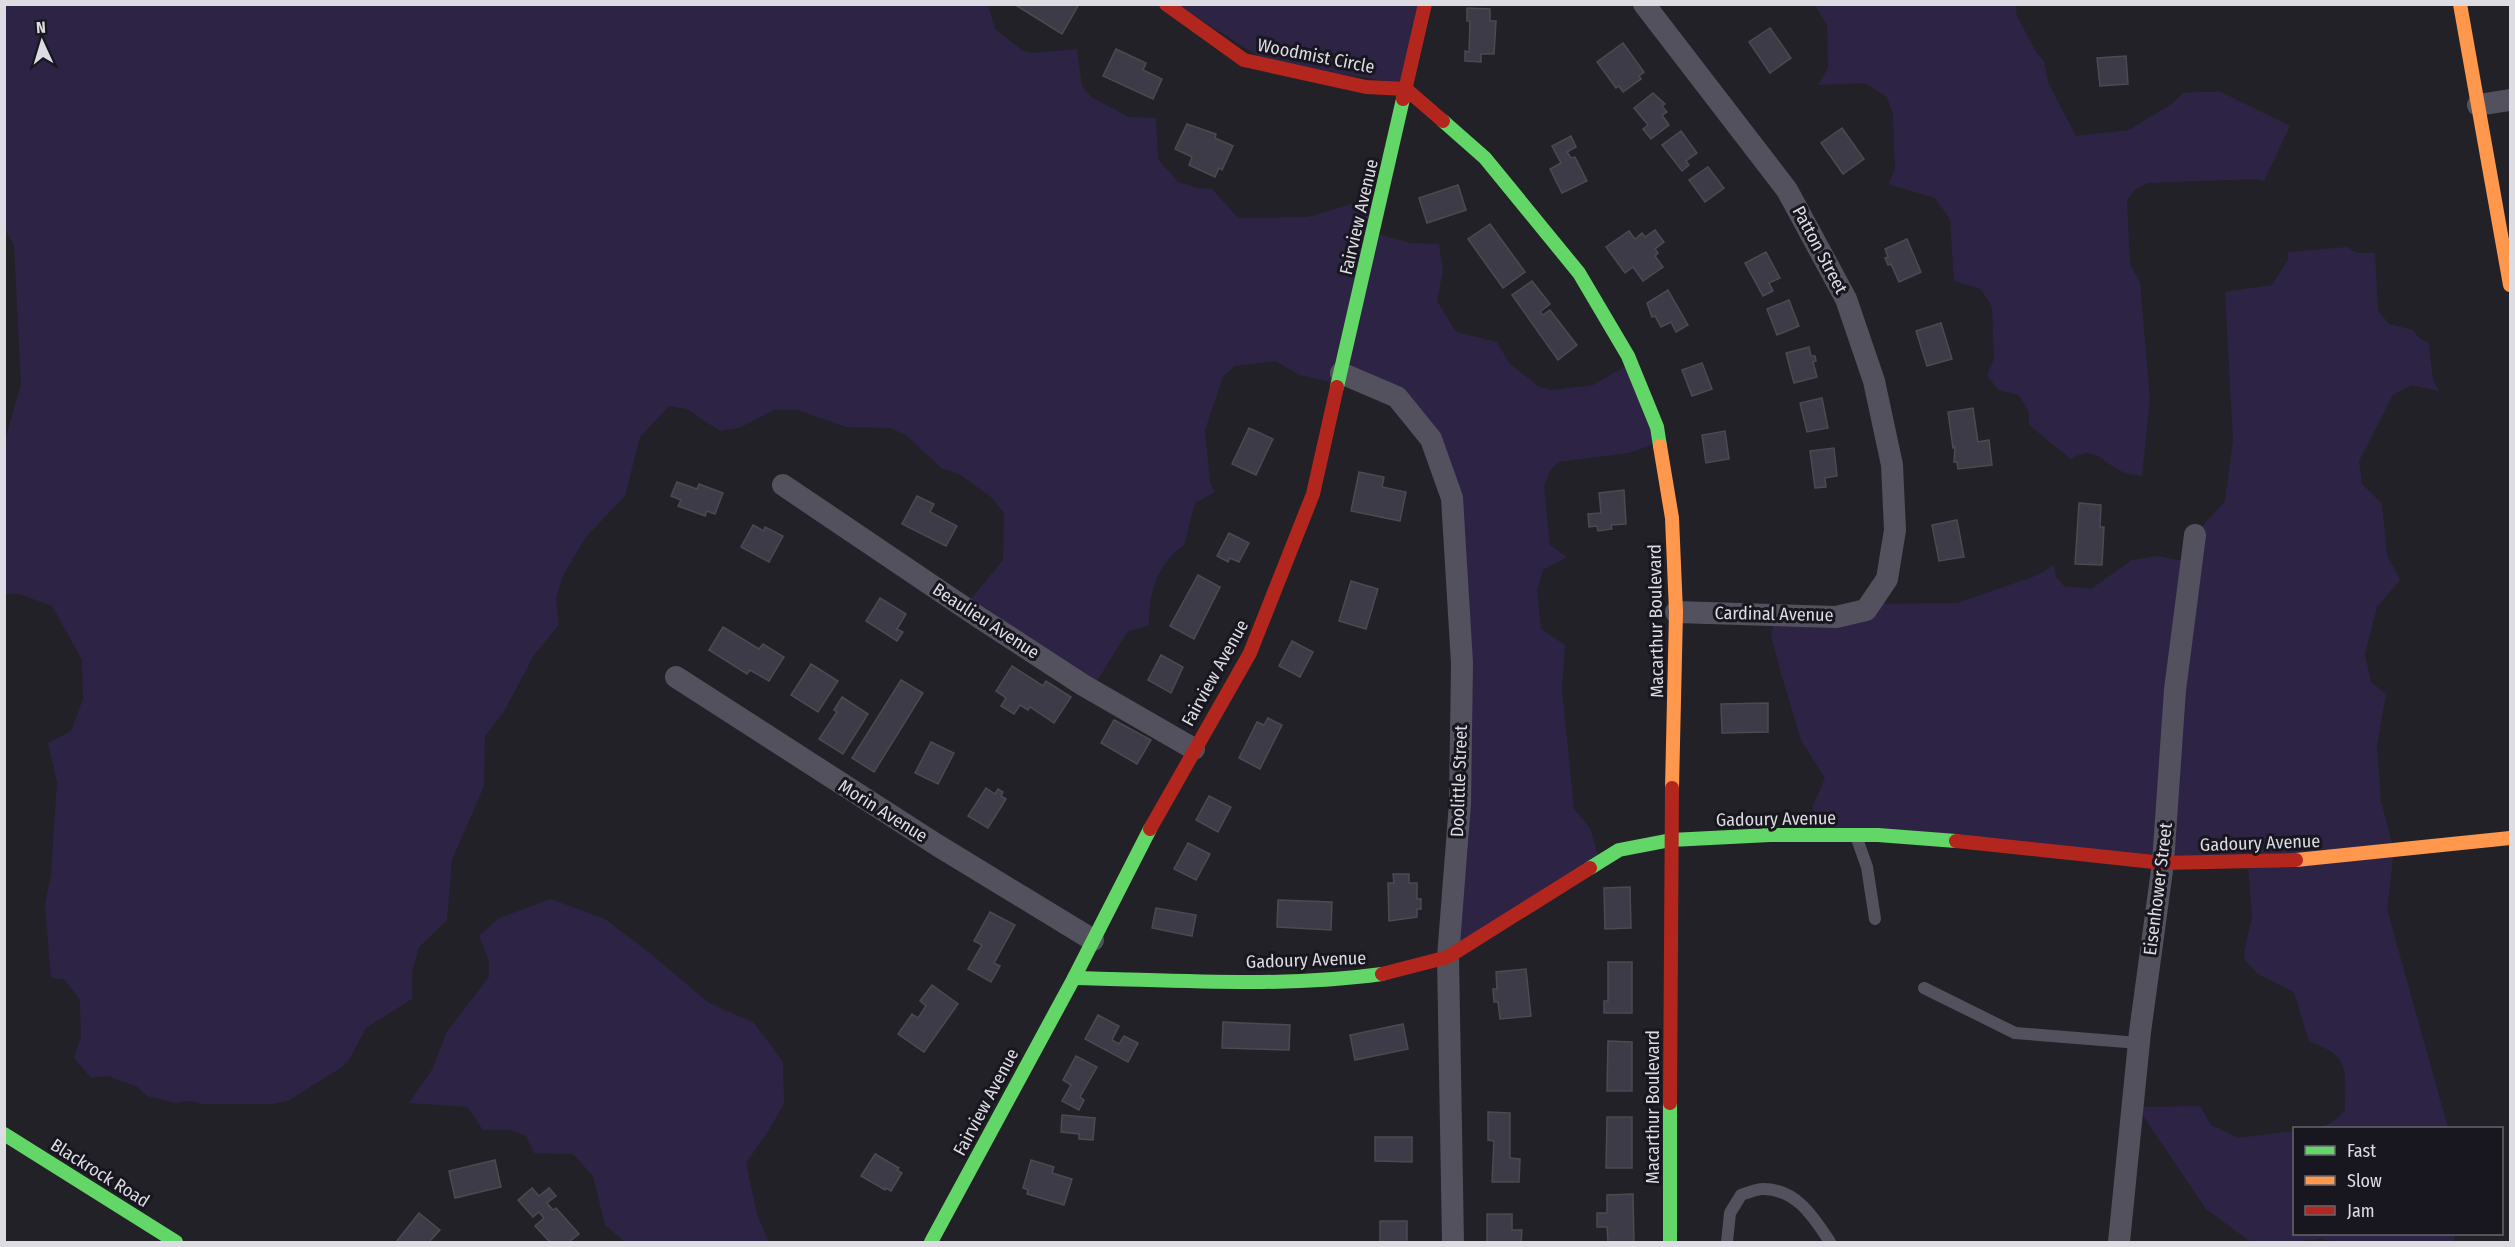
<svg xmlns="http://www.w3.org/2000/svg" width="2515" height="1247" font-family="'Fira Sans Condensed',sans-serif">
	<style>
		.green { fill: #2d2445 }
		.building { fill: #3e3b48; stroke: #4b4a4f; stroke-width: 1.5 }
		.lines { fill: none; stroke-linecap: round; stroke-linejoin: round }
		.lane { stroke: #53515d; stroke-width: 12 }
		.street { stroke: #53515d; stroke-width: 22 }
		.fast { stroke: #63d668; stroke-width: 14 }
		.slow { stroke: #ff974d; stroke-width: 14 }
		.jam { stroke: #b3261e; stroke-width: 14 }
		.labels { text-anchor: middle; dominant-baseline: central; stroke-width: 6; stroke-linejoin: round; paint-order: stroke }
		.street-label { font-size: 18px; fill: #dddce3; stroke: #18161f }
	</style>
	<rect width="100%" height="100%" fill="#222127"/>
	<g class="green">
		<path d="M853 4 988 5 995 29 1022 50 1032 53 1077 49 1082 86 1091 97 1129 117 1156 118 1158 159 1178 182 1197 188 1212 189 1238 218 1308 217 1376 197 1378 234 1410 243 1439 244 1443 270 1437 301 1456 332 1497 342 1509 363 1538 386 1551 390 1593 385 1631 363 1659 442 1629 453 1558 462 1550 471 1544 486 1550 545 1567 557 1543 570 1537 590 1541 629 1565 645 1562 689 1574 809 1590 828 1599 859 1459 948 1455 513 1401 398 1300 375 1275 361 1235 366 1223 377 1205 430 1210 483 1215 492 1195 503 1184 545C1157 564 1149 592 1149 625L1127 632 1094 686 967 604 1003 560 1004 513 991 497 959 474 941 468 907 436 891 428 846 427 799 410H774L739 428 720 431 687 409 669 406 640 437 625 496 586 537 563 575 556 598 559 625 534 655 503 713 485 736 484 786 452 860 447 920 419 947 412 972V999L366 1028 349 1060 342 1067 288 1101 271 1104H202L190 1101 176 1103 147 1096 138 1087 108 1076 91 1078 74 1058 81 1037 80 1000 64 979 51 978 45 905 51 874 57 782 48 743 71 731 83 699 82 660 52 606 19 594H5V440L21 384 14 245 4 228V5Z"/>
		<path d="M1178 5H1426L1407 84 1269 63Z"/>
		<path d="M1815 5H2017L2016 14 2036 52 2044 61 2048 83 2076 136 2129 130 2173 103 2183 93 2199 92H2221L2290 126 2264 181 2257 179 2147 183 2135 190 2127 200 2130 265 2140 282 2150 399 2142 476C2136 475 2128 474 2123 472 2101 462 2096 444 2071 459L2029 425V412L2019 395 1998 390 1987 375 1994 359 1992 307 1981 289 1954 281 1950 219 1935 198 1888 184 1895 169 1893 114 1887 97 1865 83 1818 85 1828 68 1827 25Z"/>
		<path d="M2347 247 2357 253H2375L2378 310 2389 324 2413 330 2420 339 2429 343 2433 380 2439 391 2411 385 2393 395 2359 461 2362 484 2382 504 2387 555 2400 580 2377 607 2365 654 2371 682 2386 694 2377 746 2381 801 2394 850 2387 909 2448 1128H2313C2328 1127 2336 1121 2345 1110 2345 1070 2352 1057 2309 1041L2294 992 2258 974 2245 960 2244 953 2252 916 2248 865 1832 835 1812 808 1825 778 1801 740 1780 670 1771 635 1777 614 1869 604 1957 603 2038 575 2054 565 2056 577 2064 586 2091 589 2132 560 2158 556 2188 562 2197 532 2225 501 2233 440 2225 292 2272 285 2288 260V252Z"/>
		<path d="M551 899 605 919 651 954 709 1003 754 1023 783 1062 784 1104 767 1133 746 1163 757 1214 769 1242H625L605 1225 593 1176 573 1154 534 1153 526 1136 511 1130H483L467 1107 409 1103 433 1068 446 1033 489 977V960L479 936 499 918Z"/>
		<path d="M2200 1106 2211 1125 2238 1138 2294 1131V1234H2455L2454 1242H2337L2321 1239 2293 1242H2251L2206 1209 2137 1107Z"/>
	</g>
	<g class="building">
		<path d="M1014 4H1075L1078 6 1062 34Z"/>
		<path d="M1467 8 1490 9V21H1496L1494 54H1481V62L1465 61V51L1469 52 1470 21H1467Z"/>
		<path d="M1770 28 1791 58 1770 73 1749 42Z"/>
		<path d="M1623 43 1644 72 1639 76 1641 79 1623 92 1619 86 1616 88 1597 62Z"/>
		<path d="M1116 49 1146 63 1143 70 1162 79 1153 99 1103 76Z"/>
		<path d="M2126 56 2128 84 2100 86 2097 58Z"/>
		<path d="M1653 93 1665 104 1662 106 1667 112 1662 115 1669 125 1651 139 1643 129 1648 125 1634 108Z"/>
		<path d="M1187 124 1216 134 1215 138 1233 146 1222 170 1219 168 1215 177 1189 165 1192 157 1175 149Z"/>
		<path d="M1842 128 1864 159 1843 174 1821 143Z"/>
		<path d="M1681 131 1697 153 1686 161 1689 165 1682 171 1662 145Z"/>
		<path d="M1571 136 1576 147 1567 152 1571 158 1575 157 1587 181 1562 193 1550 169 1561 163 1552 146Z"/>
		<path d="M1708 167 1724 188 1705 202 1689 180Z"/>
		<path d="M1458 185 1466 210 1427 223 1419 198Z"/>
		<path d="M1490 224 1525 272 1503 288 1468 239Z"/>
		<path d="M1655 230 1664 242 1655 249 1658 253 1655 256 1663 267 1643 281 1633 267 1625 273 1606 247 1629 231 1635 239 1642 233 1645 237Z"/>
		<path d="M1907 239 1921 272 1899 282 1891 264 1888 265 1885 258 1888 257 1885 249Z"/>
		<path d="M1766 252 1780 278 1769 283 1773 291 1763 296 1745 263Z"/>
		<path d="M1532 281 1550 304 1540 312 1543 315 1550 310 1577 345 1558 360 1512 295Z"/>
		<path d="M1668 290 1688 325 1676 332 1671 322 1661 327 1655 316 1652 317 1647 303Z"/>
		<path d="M1789 300 1799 326 1777 335 1767 309Z"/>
		<path d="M1941 323 1952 359 1927 366 1916 331Z"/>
		<path d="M1809 347 1811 356H1815L1816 361 1813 362 1817 377 1794 383 1786 353Z"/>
		<path d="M1702 363 1712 389 1692 396 1682 370Z"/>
		<path d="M1822 398 1828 428 1807 432 1800 403Z"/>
		<path d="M1973 408 1978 442 1989 440 1992 465 1958 469 1957 462H1954L1955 447 1953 448 1948 412Z"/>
		<path d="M1249 428 1273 439 1256 475 1232 464Z"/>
		<path d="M1725 431 1729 459 1706 463 1702 435Z"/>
		<path d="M1834 448 1837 476 1825 478 1826 487 1815 488 1810 451Z"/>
		<path d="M1359 472 1384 477 1382 487 1406 492 1400 521 1351 511Z"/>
		<path d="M677 482 697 489 699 484 723 493 715 514 707 511 705 516 678 506 681 500 671 496Z"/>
		<path d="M1624 490 1626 524 1611 525 1612 529 1598 531 1597 526 1589 527 1588 514 1601 513 1599 493Z"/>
		<path d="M917 496 934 504 930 512 957 526 946 546 902 524Z"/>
		<path d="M2079 503 2101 505 2100 527H2104L2102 565 2075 564Z"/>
		<path d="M1957 520 1964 557 1939 561 1932 525Z"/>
		<path d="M753 525 764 531 765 527 783 536 769 562 741 547Z"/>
		<path d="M1229 533 1249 543 1239 562 1230 558 1228 562 1217 556Z"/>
		<path d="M1198 575 1220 587 1194 639 1170 626Z"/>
		<path d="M1351 581 1378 589 1366 629 1339 621Z"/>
		<path d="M880 598 906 614 897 629 903 632 897 641 866 621Z"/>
		<path d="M723 627 759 649 763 644 784 657 769 681 750 670 747 674 709 650Z"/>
		<path d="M1292 641 1313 652 1300 677 1279 666Z"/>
		<path d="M1161 655 1183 667 1171 693 1148 680Z"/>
		<path d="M811 664 838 681 818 712 791 695Z"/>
		<path d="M1012 666 1043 686 1046 681 1071 697 1054 723 1030 707 1028 710 1020 705 1014 714 1001 706 1006 698 996 691Z"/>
		<path d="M901 680 923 693 874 772 852 758Z"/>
		<path d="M842 697 868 714 843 754 819 739 837 712 834 710Z"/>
		<path d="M1768 703V732L1722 733 1721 704Z"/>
		<path d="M1268 718 1282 725 1260 769 1239 758 1257 722 1264 725Z"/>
		<path d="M1114 720 1151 740 1137 764 1101 743Z"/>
		<path d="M931 742 954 753 938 784 915 773Z"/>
		<path d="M986 788 995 794 998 789 1003 792 1001 796 1006 799 988 828 968 816Z"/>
		<path d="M1209 796 1231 807 1218 832 1196 820Z"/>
		<path d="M1188 843 1210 854 1196 880 1174 869Z"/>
		<path d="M1393 874H1409V883H1417V899H1421V909H1417V917L1389 921 1388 883H1394Z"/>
		<path d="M1630 887 1631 928 1605 929 1604 888Z"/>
		<path d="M1278 900 1332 902 1331 930 1277 927Z"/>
		<path d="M1156 908 1196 915 1192 936 1152 928Z"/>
		<path d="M990 912 1015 925 994 963 1000 966 991 982 968 969 982 945 974 941Z"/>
		<path d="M1608 962H1632V1013H1604V1001H1608Z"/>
		<path d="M1526 969 1531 1016 1500 1019 1498 1002H1494L1493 989H1497L1496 972Z"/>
		<path d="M932 985 958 1004 924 1052 898 1034 912 1014 918 1018 926 1006 920 1001Z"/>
		<path d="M1098 1015 1119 1026 1112 1040 1119 1044 1124 1036 1138 1043 1128 1062 1085 1039Z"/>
		<path d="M1223 1022 1290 1025 1289 1050 1222 1048Z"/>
		<path d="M1403 1024 1408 1049 1355 1060 1350 1035Z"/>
		<path d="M1608 1041 1632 1042V1091H1607Z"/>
		<path d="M1076 1056 1097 1067 1080 1097 1084 1100 1079 1110 1062 1101 1071 1085 1063 1080Z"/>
		<path d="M1488 1112 1510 1113V1158L1520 1159 1519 1182H1492L1494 1141 1488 1140Z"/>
		<path d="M1062 1115 1095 1118 1093 1140 1079 1139V1134L1061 1132Z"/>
		<path d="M1607 1117H1632V1168H1606Z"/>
		<path d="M1375 1137H1412V1162L1375 1161Z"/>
		<path d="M875 1154 899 1168 897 1170 902 1173 891 1191 886 1188 885 1190 861 1176Z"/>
		<path d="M495 1160 501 1187 455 1198 449 1171Z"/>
		<path d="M1031 1160 1054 1167 1052 1173 1072 1179 1064 1205 1027 1194 1028 1190 1023 1188Z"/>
		<path d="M532 1188 539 1196 549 1188 556 1196 547 1203 553 1210 556 1208 579 1234 569 1242H550L535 1226 544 1218 539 1212 533 1217 518 1200Z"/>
		<path d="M1633 1194 1634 1242H1608L1607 1227H1597V1213H1607V1195Z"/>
		<path d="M419 1213 440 1230 429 1242H396Z"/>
		<path d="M1487 1214H1512V1230H1522L1521 1242H1487Z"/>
		<rect x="1380" y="1221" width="27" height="21"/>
	</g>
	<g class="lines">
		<g class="lane">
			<path d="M1856 836 1867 867 1875 919"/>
			<path d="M1924 988 2015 1033 2139 1043"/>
			<path d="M1727 1242 1730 1213 1741 1195C1747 1193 1757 1189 1763 1189 1797 1189 1814 1218 1830 1242"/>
		</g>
		<g class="street">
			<path d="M1644 4 1787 190 1846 299 1874 381 1892 465 1895 530 1887 579 1866 610 1836 617 1676 612"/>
			<path d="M2478 105 2510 100"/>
			<path d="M1341 373 1397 397 1431 439 1452 498 1462 663 1460 803 1448 957 1453 1242"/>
			<path d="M783 485 980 618 1083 685 1194 749"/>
			<path d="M676 677 937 845 1093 940"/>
			<path d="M2119 1242 2140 1032 2163 863 2175 690 2195 535"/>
		</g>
		<g class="fast">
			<path d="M1443 121 1485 158 1579 273 1628 356 1657 427 1660 446"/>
			<path d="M1337 387 1403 99"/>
			<path d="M1590 868 1619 850 1671 840 1770 835H1878L1956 841"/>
			<path d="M1074 978C1176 980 1281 988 1382 974"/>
			<path d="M4 1134 176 1242"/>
			<path d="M931 1242 1074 978 1150 829"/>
			<path d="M1670 1242V1103"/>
		</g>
		<g class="slow">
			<path d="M2460 4 2510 285"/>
			<path d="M1660 446 1672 518 1676 612 1672 788"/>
			<path d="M2296 860 2510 838"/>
		</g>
		<g class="jam">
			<path d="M1166 4 1244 60 1366 87 1406 89 1443 121"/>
			<path d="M1403 99 1425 4"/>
			<path d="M1150 829 1250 653 1313 494 1337 387"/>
			<path d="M1956 841 2163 863 2296 860"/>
			<path d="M1382 974 1448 957 1590 868"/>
			<path d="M1670 1103 1672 788"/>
		</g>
	</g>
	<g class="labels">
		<g class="street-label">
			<text transform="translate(1316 56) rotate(11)">Woodmist Circle</text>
			<text transform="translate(1359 217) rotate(-77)">Fairview Avenue</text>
			<text transform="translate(1820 250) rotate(62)">Patton Street</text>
			<text transform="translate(1774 614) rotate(1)">Cardinal Avenue</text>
			<text transform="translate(986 621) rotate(33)">Beaulieu Avenue</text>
			<text transform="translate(1656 621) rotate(-91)">Macarthur Boulevard</text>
			<text transform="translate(1215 673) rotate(-61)">Fairview Avenue</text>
			<text transform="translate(1459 781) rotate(-88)">Doolittle Street</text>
			<text transform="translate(883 811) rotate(32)">Morin Avenue</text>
			<text transform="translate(1776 819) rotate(-1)">Gadoury Avenue</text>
			<text transform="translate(2260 843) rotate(-2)">Gadoury Avenue</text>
			<text transform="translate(2158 889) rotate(-83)">Eisenhower Street</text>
			<text transform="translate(1306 960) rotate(-2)">Gadoury Avenue</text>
			<text transform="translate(986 1102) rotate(-62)">Fairview Avenue</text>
			<text transform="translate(1653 1107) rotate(-90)">Macarthur Boulevard</text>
			<text transform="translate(100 1173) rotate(32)">Blackrock Road</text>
		</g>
	</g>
	<rect width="2515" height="1247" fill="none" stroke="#dddce3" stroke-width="12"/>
	<rect x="2293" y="1127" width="210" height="108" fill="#18161f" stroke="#67656d" stroke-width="1.5"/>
	<rect x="2305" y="1146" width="30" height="9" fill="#63d668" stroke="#67656d" stroke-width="1.5"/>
	<text x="2347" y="1157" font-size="18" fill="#dddce3">Fast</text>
	<rect x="2305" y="1176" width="30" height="9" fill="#ff974d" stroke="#67656d" stroke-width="1.5"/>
	<text x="2347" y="1187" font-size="18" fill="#dddce3">Slow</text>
	<rect x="2305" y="1206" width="30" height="9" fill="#b3261e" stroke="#67656d" stroke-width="1.5"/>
	<text x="2347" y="1217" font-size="18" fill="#dddce3">Jam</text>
	<g transform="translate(42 42) rotate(356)" stroke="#18161f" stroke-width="4.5" paint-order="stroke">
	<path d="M0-4.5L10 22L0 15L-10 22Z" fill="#dddce3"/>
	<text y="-9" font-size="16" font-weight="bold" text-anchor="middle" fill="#dddce3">N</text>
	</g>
</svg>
